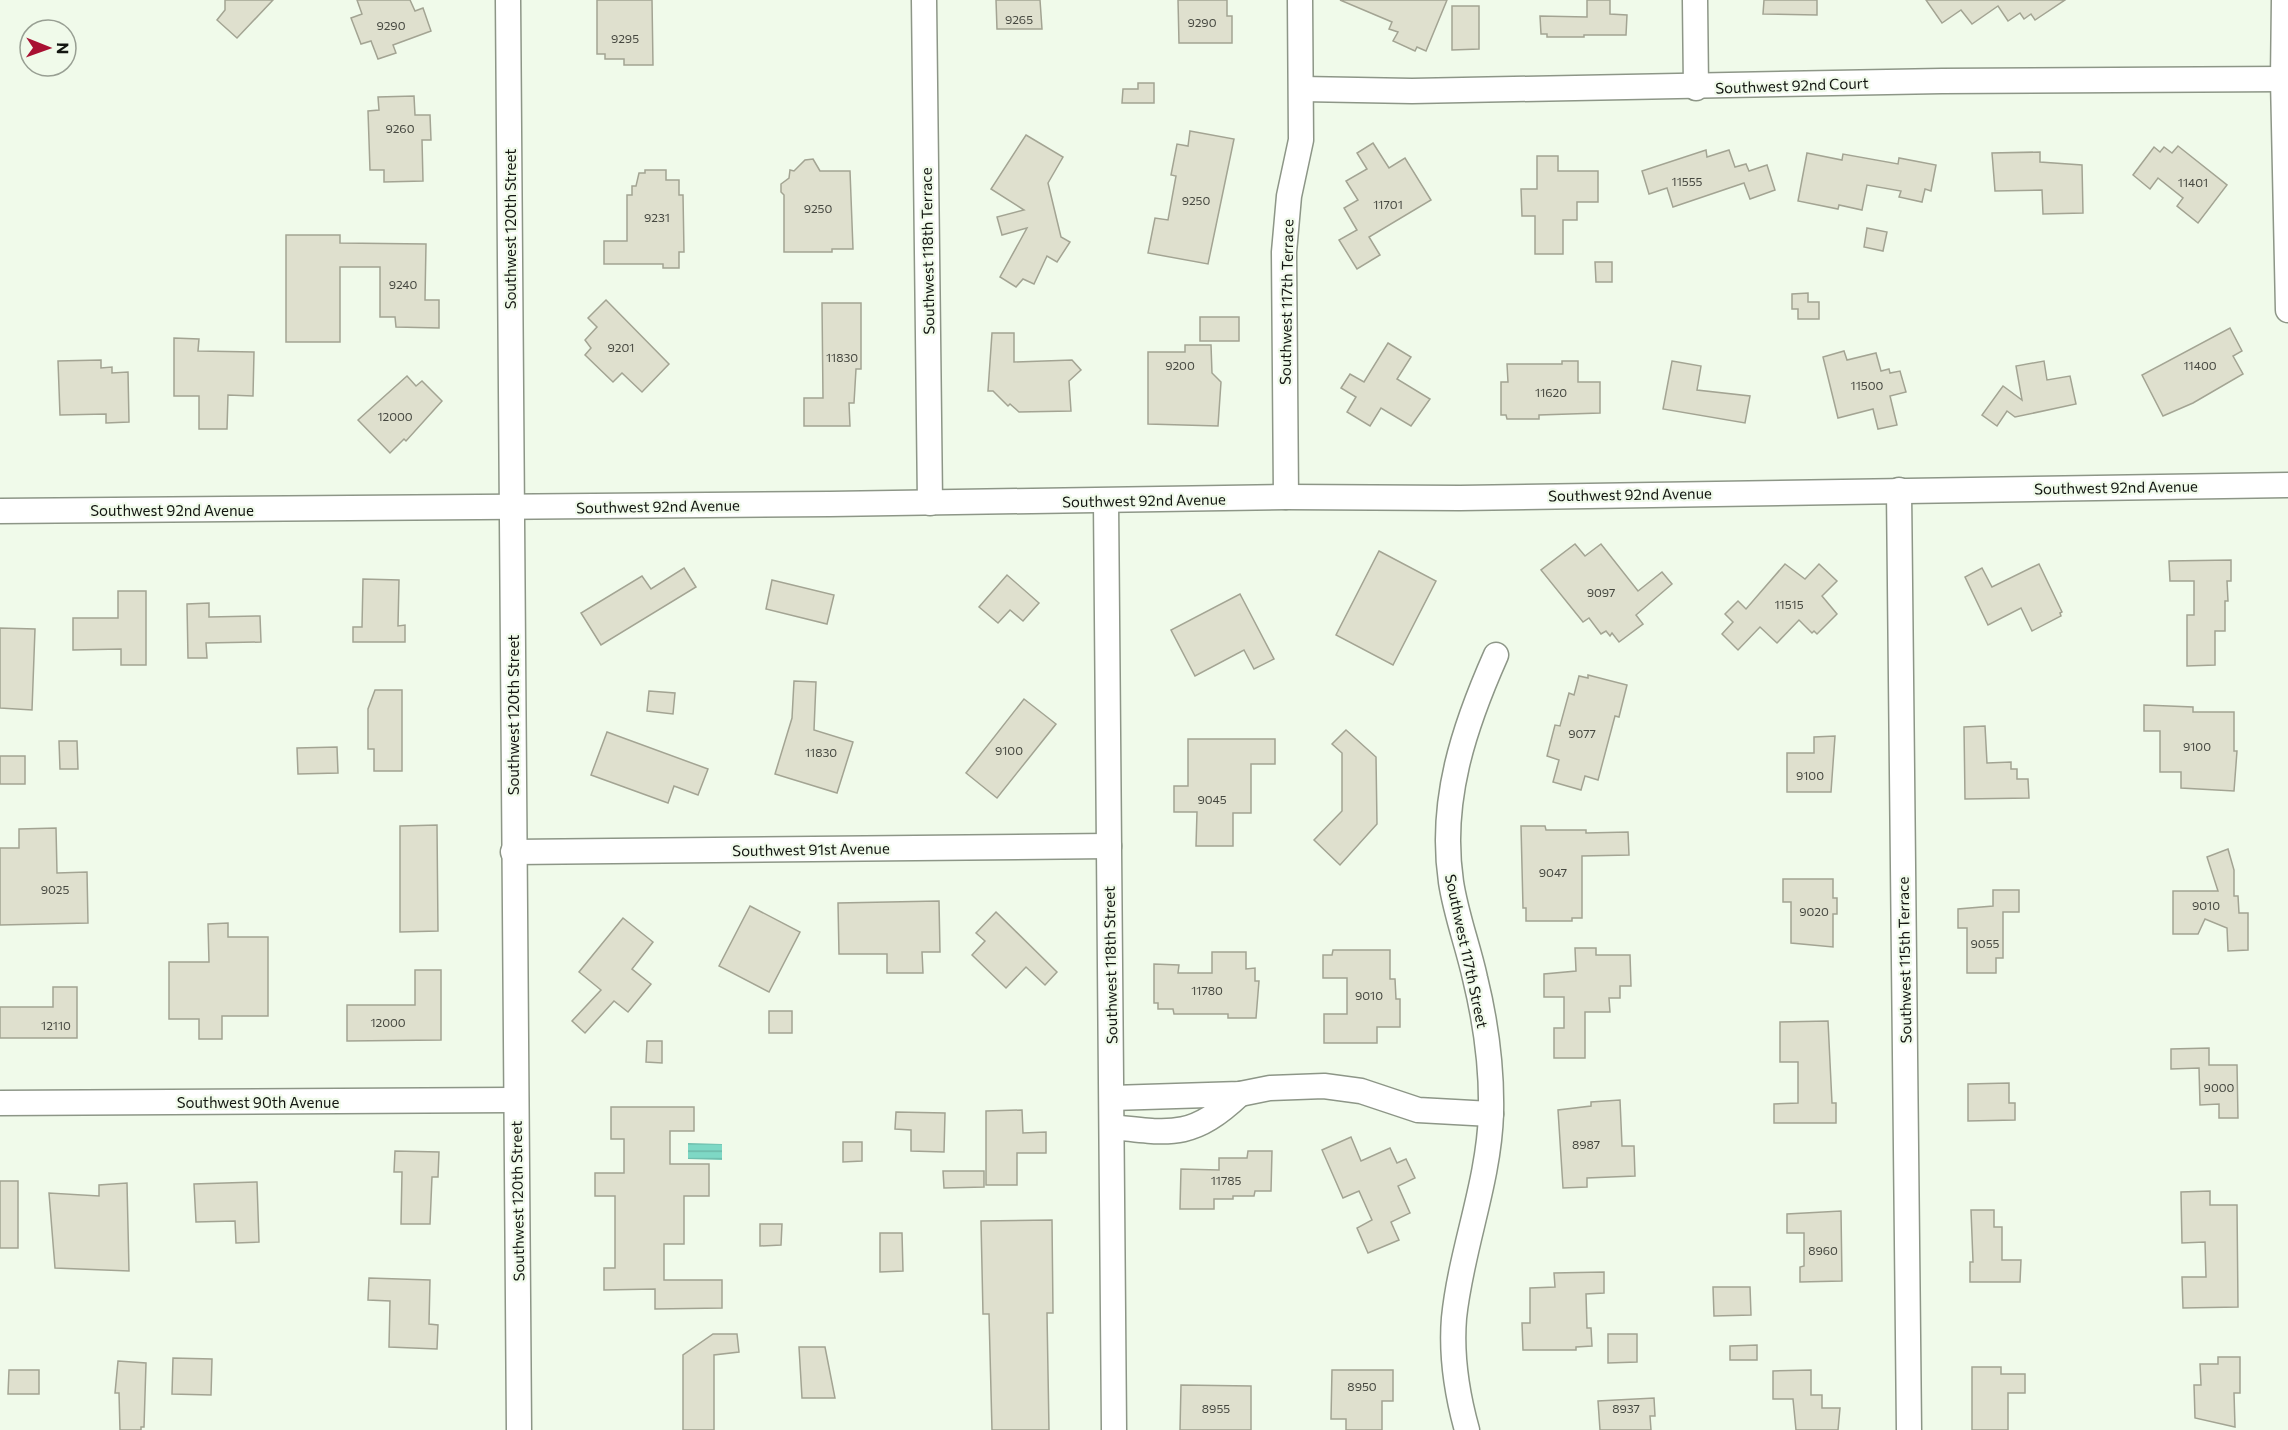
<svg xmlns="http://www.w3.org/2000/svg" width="2288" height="1430" font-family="Commissioner,sans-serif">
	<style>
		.water { fill: url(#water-rules) }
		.building { fill: #dfe0ce; stroke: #a3a493; stroke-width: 1.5 }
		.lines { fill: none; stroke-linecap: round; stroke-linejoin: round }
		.minor-casing { stroke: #8d9687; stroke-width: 27 }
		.minor { stroke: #fff; stroke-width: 24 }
		.labels { text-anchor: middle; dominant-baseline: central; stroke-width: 4.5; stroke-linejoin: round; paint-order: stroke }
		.number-label { font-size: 12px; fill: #464840 }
		.street-label { font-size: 15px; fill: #131611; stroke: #f0faea }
	</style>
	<defs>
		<pattern id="water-rules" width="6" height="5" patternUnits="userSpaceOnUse" patternTransform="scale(1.5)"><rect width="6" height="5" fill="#7ed8c5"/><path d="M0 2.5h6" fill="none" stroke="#6cb9a8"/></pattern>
	</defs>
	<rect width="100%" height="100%" fill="#f0faea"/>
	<path class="water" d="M688 1143 722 1144V1160L688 1159Z"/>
	<g class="building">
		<path d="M225 0H273L237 38 217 20 225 10Z"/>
		<path d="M357 0H410L415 11 423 8 431 31 393 45 396 53 378 59 371 41 361 44 351 18 362 14Z"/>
		<path d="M597 0H652L653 65H624V59H605V54H597Z"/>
		<path d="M996 0H1040L1042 29H997Z"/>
		<path d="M1178 0H1227V16H1232V43H1179Z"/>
		<path d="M1340 0H1447L1426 51 1417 47 1415 51 1393 41 1398 32 1389 29 1392 22Z"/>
		<path d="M1587 0H1610V14L1627 15 1626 35H1584V37H1547V34H1541L1540 16 1587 17Z"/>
		<path d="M1764 0H1817V15L1763 14Z"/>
		<path d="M1926 0H2065L2035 20 2031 14 2024 19 2020 13 2008 21 1998 6 1972 24 1961 10 1942 23Z"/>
		<path d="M1452 6H1479V49L1452 50Z"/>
		<path d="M1138 83H1154V103H1122L1123 89H1138Z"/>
		<path d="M414 96 415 115H430L431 140H422L423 181 384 182V170H370L368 111 379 110 378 97Z"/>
		<path d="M1190 131 1234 139 1208 264 1148 253 1155 218 1168 220 1176 176 1171 175 1177 144 1188 146Z"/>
		<path d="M1026 135 1063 157 1048 183 1061 237 1070 242 1057 262 1047 256 1034 284 1023 279 1016 287 1000 277 1027 228 1002 235 997 217 1024 210 991 189Z"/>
		<path d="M1373 143 1389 168 1405 158 1431 200 1369 237 1380 255 1357 269 1339 240 1357 230 1344 208 1358 200 1346 181 1367 169 1357 153Z"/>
		<path d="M2178 146 2227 185 2198 223 2177 206 2183 198 2158 178 2150 189 2133 175 2154 147 2160 152 2164 147 2172 153Z"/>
		<path d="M1706 150 1707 157 1729 150 1735 167 1746 164 1749 171 1767 165 1775 190 1750 199 1744 183 1673 207 1667 188 1649 194 1642 171Z"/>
		<path d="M2040 152V162L2082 165 2083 213 2043 214 2042 190 1995 191 1992 153Z"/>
		<path d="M1807 153 1842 160 1843 154 1898 164 1899 158 1936 165 1931 191 1925 189 1922 202 1899 197 1901 191 1867 185 1862 210 1839 205 1838 209 1798 201Z"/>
		<path d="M1537 156H1558V171H1598V202H1577V220H1563V254H1535V216H1522L1521 189H1537Z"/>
		<path d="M813 159 820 171H850L853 249H832V252H784V195L781 192V184L789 178 790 170 794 171 805 160Z"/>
		<path d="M645 170H666V180H679V195H683L684 252H679V268H663V264H604V241H627V195H632V186H636L639 173H645Z"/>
		<path d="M1867 228 1887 232 1883 251 1864 247Z"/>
		<path d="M286 235H340V243L426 244 425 300H439V328L396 327 395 317H380V267H340V342H286Z"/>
		<path d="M1595 262H1612V282H1596Z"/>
		<path d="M1808 293V302H1819V319H1798V309H1792V294Z"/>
		<path d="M606 300 669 364 642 392 622 373 613 382 585 355 591 348 585 340 597 327 588 318Z"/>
		<path d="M822 303H861V369H856L854 403H849L850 426H804V398H823Z"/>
		<rect x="1200" y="317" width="39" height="24"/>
		<path d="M2230 328 2242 351 2233 356 2243 374 2193 403 2163 416 2142 375Z"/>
		<path d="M992 333H1014V362L1072 360 1081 370 1069 381 1071 411 1019 412 1010 404 1008 406 993 391H988Z"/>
		<path d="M174 338 199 339 198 351 254 352 253 396 228 395 227 429H199V396H174Z"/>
		<path d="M1388 343 1411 357 1397 379 1430 399 1411 426 1381 408 1370 426 1347 412 1356 397 1341 388 1350 374 1364 382Z"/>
		<path d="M1185 345H1211L1212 373 1221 382 1218 426 1148 424V352H1185Z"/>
		<path d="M1844 351 1847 360 1876 353 1881 371 1889 369 1890 373 1900 371 1906 392 1890 396 1897 425 1878 429 1873 409 1838 418 1823 357Z"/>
		<path d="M101 360V368L112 367V373L128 372 129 422 106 423V414L60 415 58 361Z"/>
		<path d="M1562 361H1578V382H1600V413L1539 415V419H1507L1506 415H1501V382H1508L1507 364H1562Z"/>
		<path d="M1672 361 1701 366 1697 390 1750 396 1745 423 1663 409Z"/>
		<path d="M2044 361 2047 380 2070 376 2076 404 2015 417 2007 411 1997 426 1982 415 2003 386 2022 400 2016 366Z"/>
		<path d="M407 376 416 386 422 381 442 401 406 441 404 439 390 453 358 420Z"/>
		<path d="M1575 544 1585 556 1601 544 1638 591 1662 572 1672 584 1636 615 1643 624 1619 642 1612 633 1610 636 1606 631 1601 634 1589 618 1583 622 1541 570Z"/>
		<path d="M1379 551 1436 581 1393 665 1336 635Z"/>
		<path d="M2231 560V581H2227L2228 601H2225V631H2215V665L2187 666V615H2194V581H2170L2169 561Z"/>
		<path d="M1785 564 1805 579 1819 564 1837 581 1822 596 1837 614 1817 634 1814 631 1812 633 1799 620 1777 643 1760 627 1738 650 1722 634 1733 622 1725 614 1738 601 1746 609Z"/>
		<path d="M2039 564 2062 612 2060 613 2061 616 2032 631 2021 608 1988 625 1965 577 1982 568 1992 587Z"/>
		<path d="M684 568 696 587 601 645 581 613 642 576 651 589Z"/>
		<path d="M1007 575 1039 603 1023 621 1010 610 998 623 979 607Z"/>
		<path d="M363 579 399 580 398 626 405 625V642H353V627H362Z"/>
		<path d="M772 580 834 595 827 624 766 609Z"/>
		<path d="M118 591H146V665H121V649L73 650V618H118Z"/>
		<path d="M1240 594 1274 659 1254 669 1244 650 1195 676 1171 630Z"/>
		<path d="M209 603V617L260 616 261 642 206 643 207 658H188L187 604Z"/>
		<path d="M0 628 35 629 32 710 0 708Z"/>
		<path d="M1588 675 1627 685 1619 717 1615 716 1598 780 1585 776 1581 790 1553 782 1559 760 1547 756 1555 725 1560 726 1569 693 1574 695 1579 676 1588 678Z"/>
		<path d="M794 681 816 682 814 730 853 742 837 793 775 774 792 718Z"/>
		<path d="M375 690H402V771H374V749H368V709Z"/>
		<path d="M649 691 675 693 673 714 647 711Z"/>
		<path d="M1024 699 1056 724 997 798 966 773Z"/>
		<path d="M2144 705 2193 707V712H2234V751H2237L2234 791 2181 788V772H2160V731H2144Z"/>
		<path d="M1985 726 1987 763 2011 762V769H2017V779H2028L2029 798 1965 799 1964 727Z"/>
		<path d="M1346 730 1376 757 1377 824 1340 865 1314 840 1342 811V753L1332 744Z"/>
		<path d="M607 732 708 769 698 795 674 786 668 803 591 775Z"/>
		<path d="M1835 736 1831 792H1787V753H1814V737Z"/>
		<path d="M1188 739H1275V764H1251V813H1233V846H1196L1197 812H1174V786H1188Z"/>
		<path d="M59 741H77L78 769H60Z"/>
		<path d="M337 747 338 773 298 774 297 748Z"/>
		<rect x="0" y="756" width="25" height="28"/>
		<path d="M437 825 438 931 400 932V826Z"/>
		<path d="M1521 826H1545L1546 830H1586V833L1628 832 1629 855 1582 856V918H1572V921H1526V908H1523Z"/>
		<path d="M56 828 57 873 87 872 88 923 0 925V848H19V829Z"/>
		<path d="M2228 849 2234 870V896H2238L2239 913H2248V950L2228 951 2227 928 2205 919 2198 934H2173V891H2218L2207 857Z"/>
		<path d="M1783 879H1833V898H1837V914H1833V947L1791 943V902H1783Z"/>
		<path d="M1993 890H2019V912H2003V958H1996V973H1967V928H1958V909L1993 906Z"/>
		<path d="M939 901 940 952H922L923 973H887V954H839L838 903Z"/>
		<path d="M750 906 800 932 769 992 719 966Z"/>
		<path d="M996 912 1057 972 1045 985 1026 967 1006 988 972 955 985 941 976 933Z"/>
		<path d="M623 918 653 942 632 969 651 984 628 1012 614 1001 585 1033 572 1021 601 990 579 972Z"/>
		<path d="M228 923V937H268V1016H222V1039H199V1019H169V962H209L208 924Z"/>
		<path d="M1575 948H1596V955H1630L1631 986H1620V998H1609L1610 1012H1585V1058H1554V1028H1564V997H1544V974L1576 971Z"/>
		<path d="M1333 950H1390V979H1395L1396 999H1400V1027H1377V1043H1324V1014H1347V978H1323V955H1332Z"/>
		<path d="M1212 952H1246V969L1255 968V981H1259L1256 1018H1228V1014H1174L1173 1009H1158V1003H1154V964L1179 965 1178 973H1212Z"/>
		<path d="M415 970H441V1040L347 1041V1005H415Z"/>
		<path d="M53 987H77V1038H0V1007H53Z"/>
		<rect x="769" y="1011" width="23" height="22"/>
		<path d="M1828 1021 1832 1103H1836V1123H1774V1104L1798 1103V1062H1780V1022Z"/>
		<path d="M647 1041H662V1063L646 1062Z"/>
		<path d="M2209 1048V1065H2237L2238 1118H2219V1104L2200 1105 2199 1068 2171 1069V1049Z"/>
		<path d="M2009 1083V1103H2015V1120L1968 1121V1084Z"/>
		<path d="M1620 1100 1622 1146H1634L1635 1176 1587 1178V1187L1563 1188 1558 1110 1591 1106V1102Z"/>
		<path d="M611 1107H694V1131H670V1164H709V1196H684V1244H664V1280H722V1308L655 1309V1289L604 1290V1268H615V1196H595V1173H624V1139H611Z"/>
		<path d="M1022 1110 1023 1133 1046 1132V1153H1017V1185H986V1111Z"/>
		<path d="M896 1112 945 1113 944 1152 911 1151V1130L895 1129Z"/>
		<path d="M1351 1137 1361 1161 1390 1148 1397 1163 1406 1159 1415 1178 1398 1186 1410 1213 1391 1222 1399 1240 1368 1253 1357 1228 1372 1220 1359 1191 1343 1198 1322 1150Z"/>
		<path d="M843 1142H862V1161L843 1162Z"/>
		<path d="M395 1151 439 1152 438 1177H432L430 1224H401L402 1172H394Z"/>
		<path d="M1248 1151H1272L1271 1191H1255L1254 1196H1233V1199H1214V1209H1180L1181 1169 1219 1170V1158H1247Z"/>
		<path d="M943 1171H984V1187L944 1188Z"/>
		<rect x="0" y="1181" width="18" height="67"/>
		<path d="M257 1182 259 1242 236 1243 235 1221 196 1222 194 1184Z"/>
		<path d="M127 1183 129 1271 55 1268 49 1193 99 1196V1185Z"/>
		<path d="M2210 1191V1205H2237L2238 1307 2183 1308 2182 1277H2206L2205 1242 2182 1243 2181 1192Z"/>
		<path d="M1971 1210H1994V1227H2002V1260H2021L2020 1282H1970V1262H1973Z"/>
		<path d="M1841 1211 1842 1281 1800 1282V1267L1804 1266V1233H1787V1214Z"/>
		<path d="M1052 1220 1053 1313H1047L1049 1430H992L989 1314H983L981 1221Z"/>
		<path d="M760 1224H782L781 1245 760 1246Z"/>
		<path d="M880 1233H902L903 1271 880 1272Z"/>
		<path d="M1604 1272V1293L1586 1294 1587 1328H1591L1592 1346 1576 1347V1350H1523L1522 1323H1530V1288L1555 1287 1554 1273Z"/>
		<path d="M369 1278 430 1280 429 1324 438 1325 437 1349 389 1347 390 1301 368 1300Z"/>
		<path d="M1713 1287H1750L1751 1315 1714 1316Z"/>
		<path d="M713 1334H737L739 1352 714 1355V1430H683V1355Z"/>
		<path d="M1608 1334H1637V1362L1608 1363Z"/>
		<path d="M1757 1345V1360H1730V1346Z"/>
		<path d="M799 1347H825L835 1398H802Z"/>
		<path d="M2218 1357H2240V1393H2234L2235 1427 2195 1418 2194 1385H2201L2200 1364H2218Z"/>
		<path d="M173 1358 212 1359 211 1395 172 1394Z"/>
		<path d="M118 1361 146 1363 144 1427H141V1430H120L119 1393H115Z"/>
		<path d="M1972 1367H2001V1374H2025V1393H2008V1430H1972Z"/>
		<path d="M9 1370H39V1394H8Z"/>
		<path d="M1332 1370H1393V1401H1382V1430H1346V1419H1331Z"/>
		<path d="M1811 1370V1395H1822V1408H1840L1838 1430H1796L1793 1399H1773V1371Z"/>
		<path d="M1181 1385 1251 1386V1430H1180Z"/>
		<path d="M1654 1398 1655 1416H1650L1651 1430H1600L1598 1401Z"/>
	</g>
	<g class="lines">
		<g class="minor-casing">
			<g id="minor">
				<path d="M508 0 519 1430"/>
				<path d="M924 0 930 503"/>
				<path d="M1695 0 1696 88"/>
				<path d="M2284 0 2283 79 2288 310"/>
				<path d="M1302 89 1412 91 1942 81 2283 79"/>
				<path d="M1899 490 1909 1430"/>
				<path d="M1286 497 1284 252 1289 196 1301 140 1300 0"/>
				<path d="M1106 501 1114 1430"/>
				<path d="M0 511 830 504 1286 497 1460 498 2288 485"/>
				<path d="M513 852 1109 846"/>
				<path d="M1112 1098 1240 1094 1270 1088 1324 1086 1361 1091 1418 1110 1491 1114"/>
				<path d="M0 1103 516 1100"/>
				<path d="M1112 1127C1173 1134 1193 1138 1240 1094"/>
				<path d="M1467 1430C1457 1394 1451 1355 1454 1318 1461 1249 1489 1183 1491 1113 1492 1068 1486 1023 1475 978 1468 946 1456 915 1451 882 1439 801 1464 727 1496 655"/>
			</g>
		</g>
		<use href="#minor" class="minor"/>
	</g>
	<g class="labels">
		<g class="number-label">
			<text x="1019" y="19">9265</text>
			<text x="1202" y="22">9290</text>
			<text x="391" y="25">9290</text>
			<text x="625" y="38">9295</text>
			<text x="400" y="128">9260</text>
			<text x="1687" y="181">11555</text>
			<text x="2193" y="182">11401</text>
			<text x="1196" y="200">9250</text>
			<text x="1388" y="204">11701</text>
			<text x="818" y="208">9250</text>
			<text x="657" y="217">9231</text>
			<text x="403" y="284">9240</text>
			<text x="621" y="347">9201</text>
			<text x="842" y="357">11830</text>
			<text x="1180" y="365">9200</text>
			<text x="2200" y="365">11400</text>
			<text x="1867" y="385">11500</text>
			<text x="1551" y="392">11620</text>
			<text x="395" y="416">12000</text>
			<text x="1601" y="592">9097</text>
			<text x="1789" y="604">11515</text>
			<text x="1582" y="733">9077</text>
			<text x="2197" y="746">9100</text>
			<text x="1009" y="750">9100</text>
			<text x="821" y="752">11830</text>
			<text x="1810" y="775">9100</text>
			<text x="1212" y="799">9045</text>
			<text x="1553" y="872">9047</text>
			<text x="55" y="889">9025</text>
			<text x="2206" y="905">9010</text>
			<text x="1814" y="911">9020</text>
			<text x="1985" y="943">9055</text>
			<text x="1207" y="990">11780</text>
			<text x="1369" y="995">9010</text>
			<text x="388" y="1022">12000</text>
			<text x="56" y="1025">12110</text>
			<text x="2219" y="1087">9000</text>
			<text x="1586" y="1144">8987</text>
			<text x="1226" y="1180">11785</text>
			<text x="1823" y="1250">8960</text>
			<text x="1362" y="1386">8950</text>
			<text x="1216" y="1408">8955</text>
			<text x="1626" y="1408">8937</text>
		</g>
		<g class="street-label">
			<text transform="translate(1792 85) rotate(-2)">Southwest 92nd Court</text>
			<text transform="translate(510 229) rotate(-90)">Southwest 120th Street</text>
			<text transform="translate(927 251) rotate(-91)">Southwest 118th Terrace</text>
			<text transform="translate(1286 302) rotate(-89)">Southwest 117th Terrace</text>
			<text transform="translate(2116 487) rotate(-1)">Southwest 92nd Avenue</text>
			<text transform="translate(1630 494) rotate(-1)">Southwest 92nd Avenue</text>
			<text transform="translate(1144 500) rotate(-1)">Southwest 92nd Avenue</text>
			<text transform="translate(658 506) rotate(-1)">Southwest 92nd Avenue</text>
			<text x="172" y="510">Southwest 92nd Avenue</text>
			<text transform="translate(513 715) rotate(-90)">Southwest 120th Street</text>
			<text transform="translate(811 849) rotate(-1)">Southwest 91st Avenue</text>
			<text transform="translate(1467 951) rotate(78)">Southwest 117th Street</text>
			<text transform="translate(1904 960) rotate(-91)">Southwest 115th Terrace</text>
			<text transform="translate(1110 965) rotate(-91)">Southwest 118th Street</text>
			<text x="258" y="1102">Southwest 90th Avenue</text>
			<text transform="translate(517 1201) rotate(-91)">Southwest 120th Street</text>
		</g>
	</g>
	<g transform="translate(48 48) rotate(91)"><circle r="28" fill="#f0faea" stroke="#989f93" stroke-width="1.5"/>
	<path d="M0-4.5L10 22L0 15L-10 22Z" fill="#a81032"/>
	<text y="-9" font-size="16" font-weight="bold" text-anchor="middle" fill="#131611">N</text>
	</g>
</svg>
